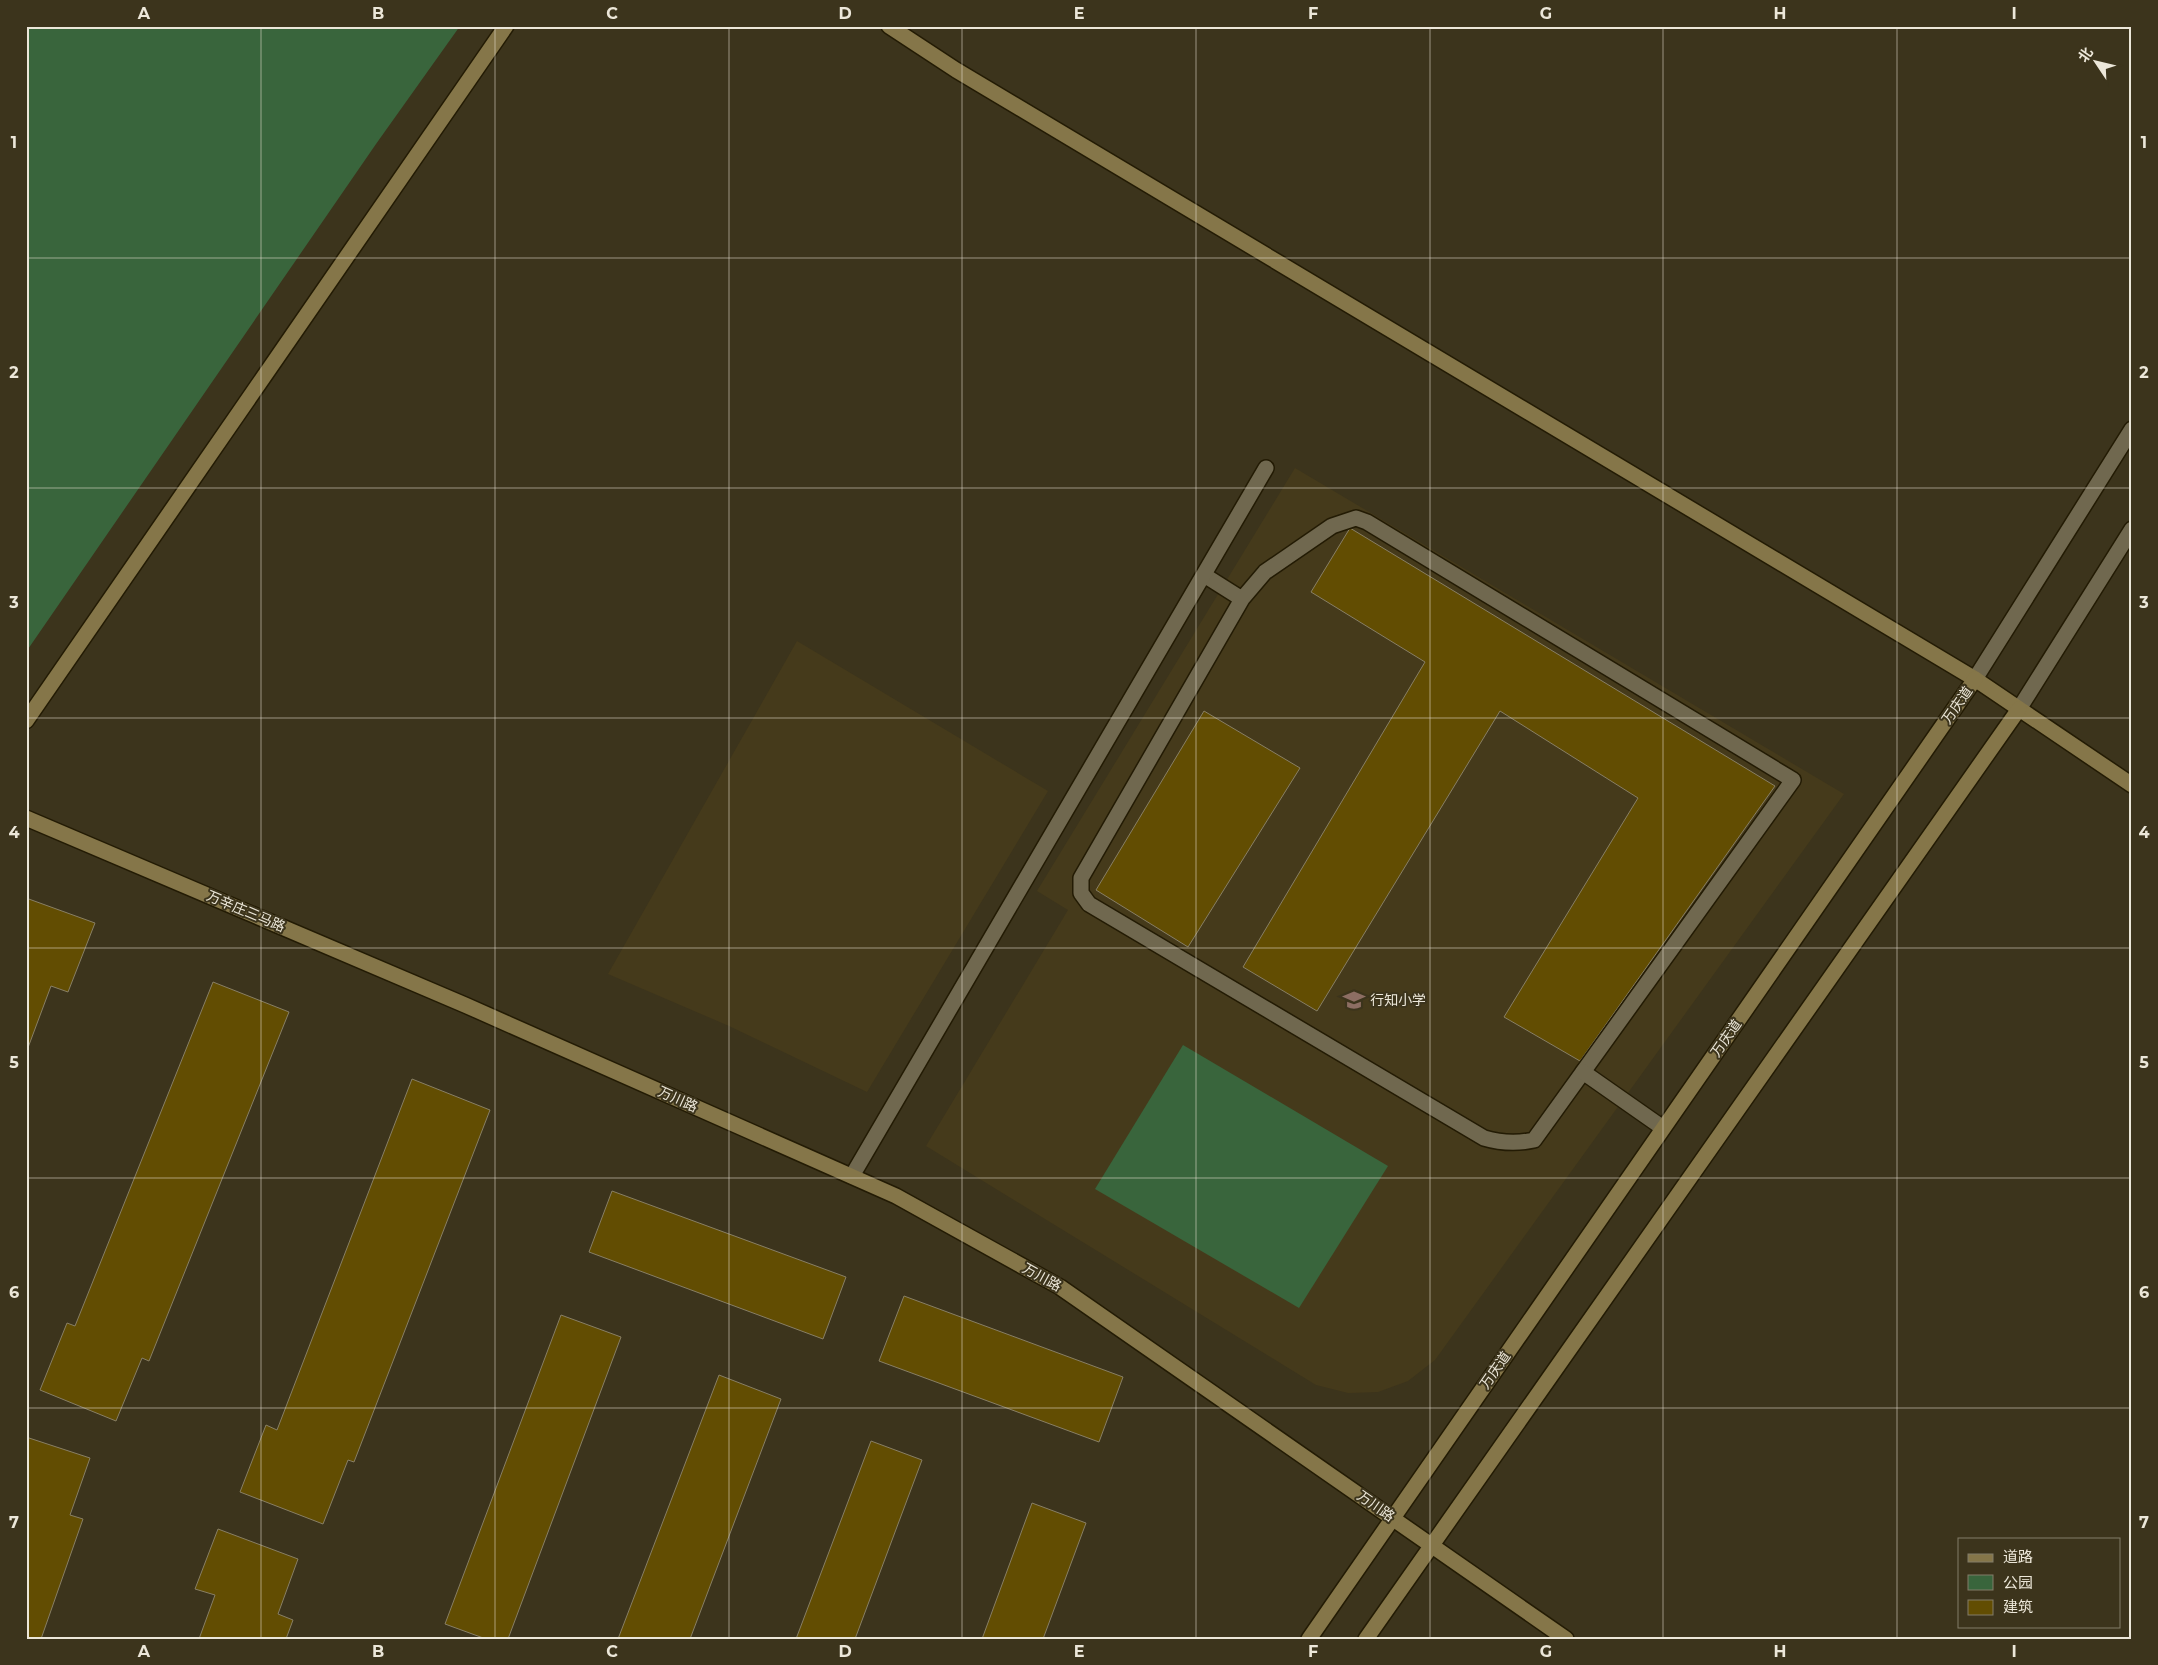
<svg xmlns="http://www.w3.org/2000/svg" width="2158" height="1665" font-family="Montserrat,'Noto Sans SC',sans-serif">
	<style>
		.built { fill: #453a1b }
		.green { fill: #39653c }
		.building { fill: #624d02; stroke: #887f65 }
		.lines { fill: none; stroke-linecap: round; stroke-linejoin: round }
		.lane-casing { stroke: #231b04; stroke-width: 18 }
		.street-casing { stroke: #231b04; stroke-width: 18 }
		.secondary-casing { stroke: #231b04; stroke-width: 18 }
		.lane { stroke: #70684f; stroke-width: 15 }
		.street { stroke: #70684f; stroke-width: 15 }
		.secondary { stroke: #857649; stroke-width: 15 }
		.grid { fill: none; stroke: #ece7d9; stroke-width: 1; stroke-opacity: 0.55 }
		.labels { text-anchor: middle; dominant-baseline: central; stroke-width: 4; stroke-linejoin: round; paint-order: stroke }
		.street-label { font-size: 14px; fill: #ece7d9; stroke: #3c341c }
		.poi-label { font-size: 14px; fill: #ece7d9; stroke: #3c341c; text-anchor: start }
		.neatline { fill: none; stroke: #ece7d9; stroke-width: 2 }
		.grid-label { font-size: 16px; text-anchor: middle; font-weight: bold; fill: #ece7d9 }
	</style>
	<rect width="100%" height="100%" fill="#3c341c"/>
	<g class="built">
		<path d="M1295 468 1844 794 1435 1360 1408 1381 1378 1392 1348 1393 1316 1385 926 1146 1068 910 1037 891Z"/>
		<path d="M797 641 1048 791 867 1092 729 1026 608 974Z"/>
	</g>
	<g class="green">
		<path d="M26 26H460L376 144 26 652Z"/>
		<path d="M1183 1045 1388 1166 1299 1308 1095 1189Z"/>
	</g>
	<g class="building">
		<path d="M1350 528 1775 786 1580 1061 1504 1017 1638 798 1500 711 1317 1011 1243 967 1425 662 1311 592Z"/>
		<path d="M1204 711 1300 768 1188 947 1096 890Z"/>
		<path d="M26 898 95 923 68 992 51 986 26 1053Z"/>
		<path d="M213 982 289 1012 149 1361 142 1358 116 1421 40 1390 67 1323 75 1326Z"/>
		<path d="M412 1079 490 1110 354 1462 348 1460 323 1524 240 1492 266 1425 277 1430Z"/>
		<path d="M612 1191 846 1277 823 1339 589 1252Z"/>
		<path d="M904 1296 1123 1377 1099 1442 879 1361Z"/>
		<path d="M561 1315 621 1337 508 1639H486L445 1624Z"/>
		<path d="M719 1375 781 1399 690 1639H618Z"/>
		<path d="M26 1437 90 1458 70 1515 83 1519 41 1639H26Z"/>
		<path d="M871 1441 922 1460 855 1639H796Z"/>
		<path d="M1032 1503 1086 1523 1043 1639H982Z"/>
		<path d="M218 1529 298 1559 278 1614 293 1620 286 1639H199L215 1595 195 1589Z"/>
	</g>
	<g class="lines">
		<g class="lane-casing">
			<g id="lane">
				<path d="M1204 575 1242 599 1265 572 1332 526 1356 518 1367 522 1793 780 1534 1140C1516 1144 1501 1143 1484 1138L1089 904 1081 893V878L1242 599"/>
				<path d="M1583 1072 1663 1128"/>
			</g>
		</g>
		<g class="street-casing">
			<g id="street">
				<path d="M1975 679 2132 429"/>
				<path d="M2019 709 2132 529"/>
				<path d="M852 1176 1266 468"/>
			</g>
		</g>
		<g class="secondary-casing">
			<g id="secondary">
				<path d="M889 26 956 70 1975 679 2132 785"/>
				<path d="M26 721 506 26"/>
				<path d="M26 818 465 1005 896 1196 1060 1287 1566 1639"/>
				<path d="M1309 1639 1975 679"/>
				<path d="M1366 1639 2019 709"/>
			</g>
		</g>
		<use href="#lane" class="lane"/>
		<use href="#street" class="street"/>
		<use href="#secondary" class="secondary"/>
	</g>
	<path class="grid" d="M261 26V1639M495 26V1639M729 26V1639M962 26V1639M1196 26V1639M1430 26V1639M1663 26V1639M1897 26V1639M26 258H2132M26 488H2132M26 718H2132M26 948H2132M26 1178H2132M26 1408H2132"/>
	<defs>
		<g id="school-bare" transform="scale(1.725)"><path d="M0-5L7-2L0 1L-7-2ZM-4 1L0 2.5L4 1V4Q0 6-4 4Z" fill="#8d6e63" stroke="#3c341c" stroke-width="2.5" paint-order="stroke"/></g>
	</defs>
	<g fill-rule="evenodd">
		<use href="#school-bare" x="1354" y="1000"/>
	</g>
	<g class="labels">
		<g class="street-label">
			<text transform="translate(1957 705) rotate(-55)">万庆道</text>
			<text transform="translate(246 911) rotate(23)">万辛庄三马路</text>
			<text transform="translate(1726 1038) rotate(-55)">万庆道</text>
			<text transform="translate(678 1099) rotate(24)">万川路</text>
			<text transform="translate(1042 1277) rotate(29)">万川路</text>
			<text transform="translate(1495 1370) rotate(-55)">万庆道</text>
			<text transform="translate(1376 1506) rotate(35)">万川路</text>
		</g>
		<g class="poi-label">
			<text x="1370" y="1000">行知小学</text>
		</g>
	</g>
	<rect width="2158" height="1665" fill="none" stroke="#3c341c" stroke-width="55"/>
	<rect x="1958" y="1538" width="162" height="90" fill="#3c341c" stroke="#827c68"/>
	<rect x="1968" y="1554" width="25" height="8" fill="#857649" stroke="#827c68"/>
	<text x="2003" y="1562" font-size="15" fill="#ece7d9">道路</text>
	<rect x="1968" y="1575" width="25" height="15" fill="#39653c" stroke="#827c68"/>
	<text x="2003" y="1588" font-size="15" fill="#ece7d9">公园</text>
	<rect x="1968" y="1600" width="25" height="15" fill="#624d02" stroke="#827c68"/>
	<text x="2003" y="1612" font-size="15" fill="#ece7d9">建筑</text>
	<g transform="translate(2096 62) rotate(305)" stroke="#3c341c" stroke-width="4" paint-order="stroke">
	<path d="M0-4L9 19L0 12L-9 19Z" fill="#ece7d9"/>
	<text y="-8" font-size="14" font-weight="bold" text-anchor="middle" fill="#ece7d9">北</text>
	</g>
	<rect x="28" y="28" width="2102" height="1610" class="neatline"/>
	<g class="grid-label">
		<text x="144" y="19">A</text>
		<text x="378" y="19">B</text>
		<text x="612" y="19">C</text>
		<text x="845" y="19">D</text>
		<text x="1079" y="19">E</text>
		<text x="1313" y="19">F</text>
		<text x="1546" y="19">G</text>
		<text x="1780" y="19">H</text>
		<text x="2014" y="19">I</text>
		<text x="14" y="148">1</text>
		<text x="2144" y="148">1</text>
		<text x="14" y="378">2</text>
		<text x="2144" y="378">2</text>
		<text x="14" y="608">3</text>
		<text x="2144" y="608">3</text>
		<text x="14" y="838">4</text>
		<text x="2144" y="838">4</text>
		<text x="14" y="1068">5</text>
		<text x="2144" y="1068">5</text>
		<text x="14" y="1298">6</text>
		<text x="2144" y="1298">6</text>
		<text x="14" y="1528">7</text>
		<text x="2144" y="1528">7</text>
		<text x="144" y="1657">A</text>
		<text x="378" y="1657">B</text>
		<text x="612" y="1657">C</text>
		<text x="845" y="1657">D</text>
		<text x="1079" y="1657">E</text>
		<text x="1313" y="1657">F</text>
		<text x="1546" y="1657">G</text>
		<text x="1780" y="1657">H</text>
		<text x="2014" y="1657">I</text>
	</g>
</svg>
